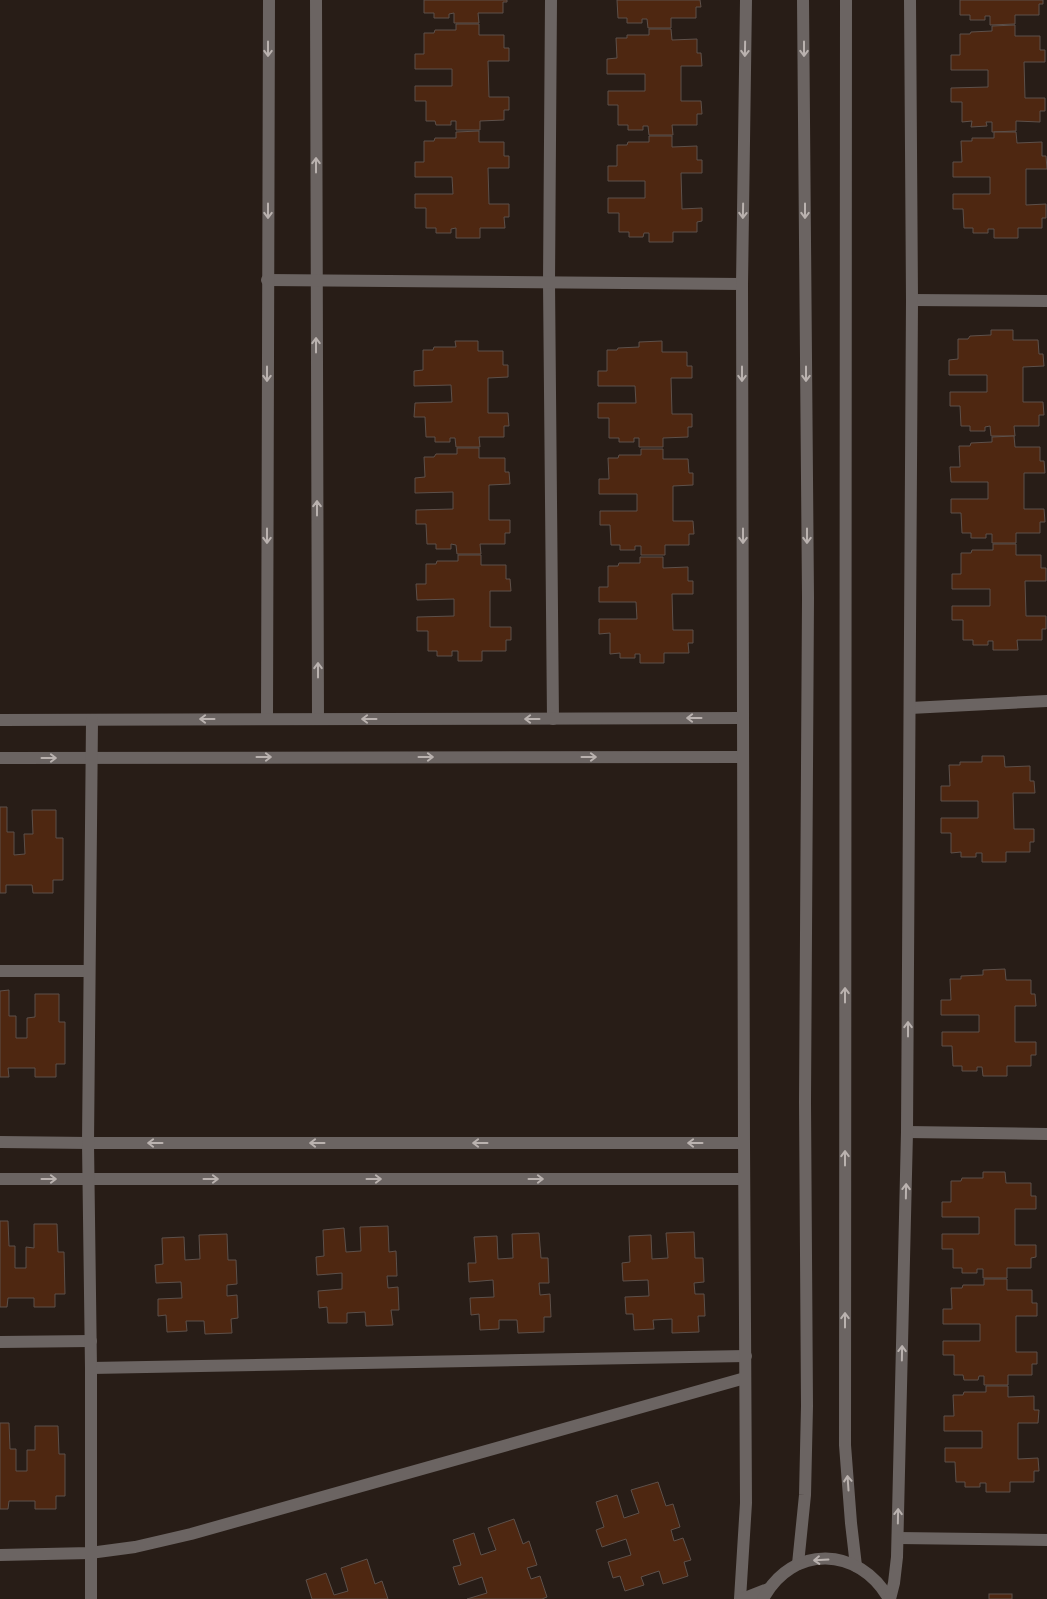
<svg xmlns="http://www.w3.org/2000/svg" width="1047" height="1599" font-family="Bitter,serif">
	<style>
		.building { fill: #4e2711; stroke: #5d504a }
		.lines { fill: none; stroke-linecap: round; stroke-linejoin: round }
		.minor { stroke: #6b6462; stroke-width: 12 }
		.oneway { stroke: #bab2af }
	</style>
	<rect width="100%" height="100%" fill="#281d17"/>
	<g class="building">
		<path d="M424 0H507V2H503V13H478L479 23H454V13L449 14V18H434V13H424Z"/>
		<path d="M617 0H700L701 7H696V18H671V28H648L647 19H642V23H627V18H618Z"/>
		<path d="M960 0H1043V4H1039V15H1015V24L990 25V16H985V20H970V15H960Z"/>
		<path d="M456 24H479V35H504V48H509V61H488L489 97H509V110H504V120L480 121V130H456V121H451V125H436L435 121H426V101H415V86H452V69H415V54H424V33H434L435 30H456Z"/>
		<path d="M1015 25V36H1040V50H1045V62H1024L1025 98H1045V111H1040V122L1016 121V131L992 132V122H986L987 126 971 127 972 121 962 122V102H951V88L988 87V70H951V55H960V34H970L971 32 992 31V26Z"/>
		<path d="M649 29H671L672 40 697 39V53H701L702 66H681V101H701L702 114H697V125H672L673 135H649L648 126H643V130H628V125H618V105H608V91H645V74H607V59L617 58 616 38H627V35H649Z"/>
		<path d="M479 131V142H504V156H509V168H488L489 204H509V217H504L505 228H480V238H456V228L451 229V233H436V228H426V208H415V194H453L452 177H415V162H424V141H434L435 138H456V132Z"/>
		<path d="M994 132H1016L1017 143 1042 142V156H1046L1047 169H1026V205L1046 204V218H1042V228H1018V238H994V229H988V233H973V228H964L963 209H953V194H990V177H953V162H962L961 141H972V138H994Z"/>
		<path d="M649 136H672V147L697 146V160H702V173H681L682 209 702 208V221L697 222V232H673V242H649V233H644L643 237H629V232H619V213H608V198H645V181H608V166H617V145H627L628 142H649Z"/>
		<path d="M991 330H1013V340H1038L1039 354H1043L1044 366 1023 367V402H1043L1044 415H1039V426H1014L1015 436H991L990 426 985 427V431H970V426H961L960 406H950V392H987V375H949V360L958 359V339H968L970 336 991 335Z"/>
		<path d="M455 341H478V351H503V365H508V377L488 378V413H508L509 426H504V437H479L480 447H456L455 438H450V442H435V437H426L425 417H414L415 403 452 402 451 385 414 386V371L423 370V350H433L434 347H456Z"/>
		<path d="M662 341V352H687V366H692V378H671L672 414H692V427H688V437L663 438V447H639V438H634V442H619V438H609V418H598V403H636L635 386H598V371H607V350H617L618 348 639 347V342Z"/>
		<path d="M1014 436 1015 447H1040V461H1044L1045 473H1024V509H1044L1045 522H1040V533H1016V543H992V534H986V538H971V533H962L961 513H951V499H988V482H951L950 467H960L959 446H970L971 443 992 442V437Z"/>
		<path d="M457 448H479V458H505V472H509L510 484 489 485V520H510V533H505V544H480L481 554H457L456 545 451 544V549H436V544H427L426 524H416V510L453 509V492L415 493V478L425 477 424 457H434L436 454H457Z"/>
		<path d="M641 449H663V459H688L689 473H693V485L673 486V521H693L694 534H689V545H665V555H641V546H635V550H620V545H611L610 525H600V511H637V494H599V479H609L608 458H618L619 455H641Z"/>
		<path d="M993 544H1016V555H1041V568H1046V581H1025L1026 616H1046V629H1042V640H1017L1018 650H993V641H988V645H973V640H963V620H952V606H990V589H952V574H961V553H971L972 550H993Z"/>
		<path d="M458 555H481V565H506V579H510L511 591H490V627H511V640H506V651H482V661H458V651H452V656H437V651H428V631H417V617L454 616V599L417 600 416 584H426V564H436L437 561H458Z"/>
		<path d="M640 557H663V568L688 567V581H693V594H672L673 630H693V643H688L689 653H664V663H640V654H635V658H620V653L610 654V633L599 634V619H637L636 602H599V587H608V566H618L619 563H640Z"/>
		<path d="M982 756H1004L1005 767 1030 766V781H1034L1035 793H1013L1014 829H1034V842H1030V852H1006V862H982V853H976V857H961V852L951 853V833H941V818H978V801H941V786H950L949 765H960V762H982Z"/>
		<path d="M0 807H7V832H14V855L25 854 24 834H33L32 810H56V838H63V880H53V893H33L32 885H6V893H0Z"/>
		<path d="M1005 969 1006 980H1031V994H1035L1036 1006H1015V1042H1036V1055H1031V1066H1007V1076H983L982 1067H977V1071H962V1066H953L952 1046H942V1032H979V1015H941V1000H951L950 979H961V976L983 975V970Z"/>
		<path d="M9 990V1016H16V1038H27V1018L35 1017V994H59V1022H65V1064H56V1077H35V1068H8L9 1077H0V991Z"/>
		<path d="M983 1172H1005L1006 1183H1031V1196H1036V1209H1015V1245H1036V1257L1031 1258V1268H1007V1278H983V1269H977V1273H962V1268H953V1249H942V1234H979V1217H942V1202H951V1181H961L962 1178H983Z"/>
		<path d="M0 1221H8L9 1246H15V1268H26V1247L34 1248V1224H57L58 1252H64L65 1294H55V1307H34V1298H8L7 1307H0Z"/>
		<path d="M388 1226 389 1252 396 1251 397 1276H387L388 1288 398 1287 399 1310H391L393 1325 366 1326 365 1312 347 1313V1323H328L327 1307 319 1308 318 1291 342 1289V1273L317 1275 316 1257 324 1256 323 1230 344 1228 346 1252 361 1251 360 1227Z"/>
		<path d="M694 1232 695 1258H703L704 1282 694 1283 695 1294H704L705 1316H698L699 1332 672 1333V1319L653 1320 654 1329 634 1330 633 1314H626L625 1297 649 1296 648 1280 623 1281 622 1263 630 1262 629 1236 651 1235 652 1259 668 1258 666 1233Z"/>
		<path d="M539 1233 541 1258H548L549 1283H539L540 1295 550 1294 551 1317H544V1332L518 1333 517 1320H499V1329L480 1330 479 1314 471 1315 470 1298 494 1297 493 1280 469 1282 468 1263H476L474 1237 497 1236 498 1259 513 1258 512 1234Z"/>
		<path d="M227 1234 228 1260H236L237 1284 227 1285V1296L237 1295 238 1318 231 1319 232 1333 205 1334 204 1321H186L187 1331 167 1332 166 1315 158 1316V1299L182 1298 181 1282 156 1283 155 1265 163 1264 162 1238 184 1237 185 1260 200 1259 199 1235Z"/>
		<path d="M984 1279H1007V1290H1032V1303H1037V1316H1016V1352H1037V1364H1032V1375H1008V1385H984V1376H979L978 1380H964L963 1375H954V1355H943V1341H980V1324H943V1309H952L951 1288H962L963 1285H984Z"/>
		<path d="M986 1386H1008V1397L1034 1396V1410H1039L1038 1423H1018V1459L1038 1458 1039 1471H1034V1482H1010V1492H986V1483H980V1487H965V1482H956L955 1462H945V1448H982V1431H944V1416H954L953 1395H963L964 1392H986Z"/>
		<path d="M0 1423H9L10 1449H16V1471H27V1450H35V1426H58L59 1454H65V1496H56V1509H35V1501H9L8 1509H0Z"/>
		<path d="M658 1482 666 1506 673 1504 680 1527 671 1530 674 1541 683 1538 691 1560 684 1562 688 1576 663 1584 659 1571 641 1577 644 1585 625 1591 620 1576 613 1578 608 1562 631 1555 626 1539 602 1547 596 1530 604 1527 596 1502 617 1495 624 1518 639 1513 631 1490Z"/>
		<path d="M514 1519 523 1544 529 1541 537 1565 527 1568 531 1579 540 1576 547 1597 542 1599H467L487 1593 482 1577 459 1585 453 1567 461 1565 453 1540 474 1533 481 1555 496 1550 488 1528Z"/>
		<path d="M367 1559 375 1584 382 1581 388 1599H312L306 1580 326 1573 334 1595 348 1591 341 1568Z"/>
		<rect x="989" y="1594" width="23" height="5"/>
	</g>
	<g class="lines">
		<g class="minor">
			<path d="M316 0 318 719"/>
			<path d="M551 0 549 282 553 719"/>
			<path d="M846 0 845 1445 851 1523 856 1566"/>
			<path d="M267 280 742 284"/>
			<path d="M912 300 1047 301"/>
			<path d="M910 708 1047 701"/>
			<path d="M267 719 269 0"/>
			<path d="M0 720 743 718"/>
			<path d="M0 758 743 757"/>
			<path d="M0 971H89"/>
			<path d="M907 1132 1047 1134"/>
			<path d="M0 1142 88 1143H744"/>
			<path d="M0 1179H744"/>
			<path d="M0 1342 91 1341"/>
			<path d="M91 1368 746 1356"/>
			<path d="M898 1538 1047 1540"/>
			<path d="M0 1555 90 1553 135 1547 191 1534 745 1378"/>
			<path d="M798 1564 805 1495 807 1406 805 1102 808 598 803 0"/>
			<path d="M91 1599V1368L88 1143 92 720"/>
			<path d="M740 1599 746 1503 744 1143 742 284 746 0"/>
			<path d="M742 1599 768 1589"/>
			<path d="M763 1599C792 1544 859 1546 889 1599"/>
			<path d="M890 1599 894 1583 897 1557 907 1132 912 300 910 0"/>
		</g>
	</g>
	<defs><path id="oneway-shaft" d="M-6 0H5M1.5-3L5.5 0L1.5 3" fill="none" stroke-width="1.6" stroke-linecap="round" stroke-linejoin="round" transform="scale(1.25)"/></defs>
	<g class="oneway">
		<use href="#oneway-shaft" transform="translate(268 49) rotate(90)"/>
		<use href="#oneway-shaft" transform="translate(745 49) rotate(91)"/>
		<use href="#oneway-shaft" transform="translate(804 49) rotate(90)"/>
		<use href="#oneway-shaft" transform="translate(316 165) rotate(-90)"/>
		<use href="#oneway-shaft" transform="translate(268 211) rotate(90)"/>
		<use href="#oneway-shaft" transform="translate(743 211) rotate(91)"/>
		<use href="#oneway-shaft" transform="translate(805 211) rotate(90)"/>
		<use href="#oneway-shaft" transform="translate(316 345) rotate(-90)"/>
		<use href="#oneway-shaft" transform="translate(267 374) rotate(90)"/>
		<use href="#oneway-shaft" transform="translate(742 374) rotate(90)"/>
		<use href="#oneway-shaft" transform="translate(806 374) rotate(90)"/>
		<use href="#oneway-shaft" transform="translate(317 508) rotate(-90)"/>
		<use href="#oneway-shaft" transform="translate(267 536) rotate(90)"/>
		<use href="#oneway-shaft" transform="translate(743 536) rotate(90)"/>
		<use href="#oneway-shaft" transform="translate(807 536) rotate(90)"/>
		<use href="#oneway-shaft" transform="translate(318 670) rotate(-90)"/>
		<use href="#oneway-shaft" transform="translate(694 718) rotate(180)"/>
		<use href="#oneway-shaft" transform="translate(207 719) rotate(180)"/>
		<use href="#oneway-shaft" transform="translate(369 719) rotate(180)"/>
		<use href="#oneway-shaft" transform="translate(532 719) rotate(180)"/>
		<use href="#oneway-shaft" transform="translate(264 757)"/>
		<use href="#oneway-shaft" transform="translate(426 757)"/>
		<use href="#oneway-shaft" transform="translate(589 757)"/>
		<use href="#oneway-shaft" transform="translate(49 758)"/>
		<use href="#oneway-shaft" transform="translate(845 995) rotate(-90)"/>
		<use href="#oneway-shaft" transform="translate(908 1029) rotate(-90)"/>
		<use href="#oneway-shaft" transform="translate(155 1143) rotate(-180)"/>
		<use href="#oneway-shaft" transform="translate(317 1143) rotate(-180)"/>
		<use href="#oneway-shaft" transform="translate(480 1143) rotate(-180)"/>
		<use href="#oneway-shaft" transform="translate(695 1143) rotate(-180)"/>
		<use href="#oneway-shaft" transform="translate(845 1158) rotate(-90)"/>
		<use href="#oneway-shaft" transform="translate(49 1179)"/>
		<use href="#oneway-shaft" transform="translate(211 1179)"/>
		<use href="#oneway-shaft" transform="translate(374 1179)"/>
		<use href="#oneway-shaft" transform="translate(536 1179)"/>
		<use href="#oneway-shaft" transform="translate(906 1191) rotate(-89)"/>
		<use href="#oneway-shaft" transform="translate(845 1320) rotate(-90)"/>
		<use href="#oneway-shaft" transform="translate(902 1353) rotate(-89)"/>
		<use href="#oneway-shaft" transform="translate(848 1483) rotate(-94)"/>
		<use href="#oneway-shaft" transform="translate(898 1516) rotate(-89)"/>
		<use href="#oneway-shaft" transform="translate(821 1560) rotate(177)"/>
	</g>
</svg>
